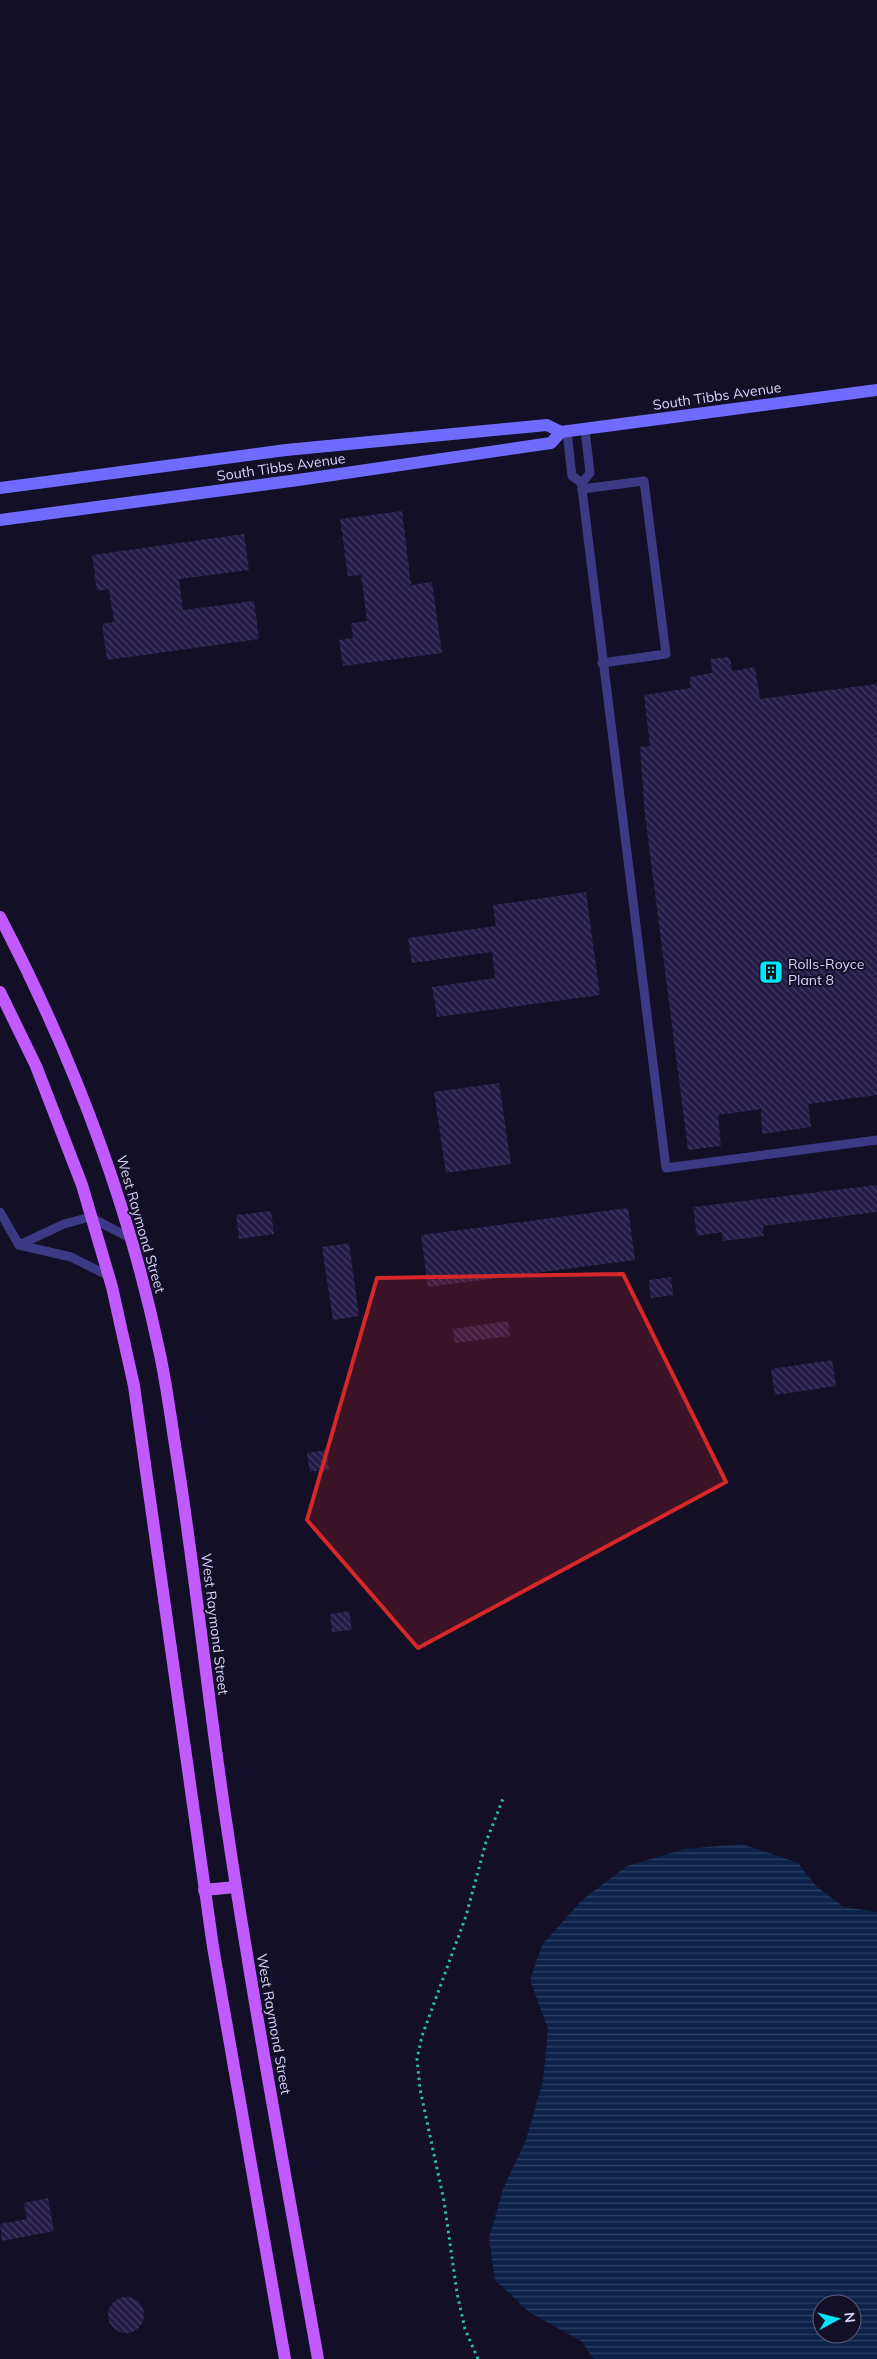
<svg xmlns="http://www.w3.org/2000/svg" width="877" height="2359" font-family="Mulish,sans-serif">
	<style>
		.water { fill: url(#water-rules); fill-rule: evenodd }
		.building { fill: url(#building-back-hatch) }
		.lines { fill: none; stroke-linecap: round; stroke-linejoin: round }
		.path { stroke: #2fb8b0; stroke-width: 3; stroke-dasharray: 2.5 4; stroke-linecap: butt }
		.lane { stroke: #3d3a85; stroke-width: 9 }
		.secondary { stroke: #6f6bff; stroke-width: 12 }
		.primary { stroke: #c25bff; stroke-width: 12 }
		.marked { fill: #d62828; fill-opacity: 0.2; stroke: #d62828; stroke-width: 4; stroke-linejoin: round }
		.labels { text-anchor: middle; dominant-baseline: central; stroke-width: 4; stroke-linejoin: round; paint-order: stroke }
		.street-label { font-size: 14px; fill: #d9d4ff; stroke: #130f26 }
		.poi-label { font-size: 14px; fill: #d9d4ff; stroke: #130f26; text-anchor: start }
	</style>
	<defs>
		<pattern id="water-rules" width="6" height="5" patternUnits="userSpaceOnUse" patternTransform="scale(1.25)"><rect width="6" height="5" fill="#0c2248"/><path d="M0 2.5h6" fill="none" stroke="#2f4163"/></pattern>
		<pattern id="building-back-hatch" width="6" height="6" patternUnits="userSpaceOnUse" patternTransform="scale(1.25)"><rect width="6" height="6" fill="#241b47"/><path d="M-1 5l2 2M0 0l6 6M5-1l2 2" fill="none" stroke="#433b63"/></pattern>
	</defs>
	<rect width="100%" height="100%" fill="#130f26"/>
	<path class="water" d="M742 1844 798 1863 816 1886 844 1907 877 1912V2359H594L581 2341 529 2312 495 2280 489 2238 503 2189 526 2140 543 2081 548 2029 530 1980 542 1945 583 1899 627 1866 685 1849ZM822 2304H852V2334H822Z"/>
	<g class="building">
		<path d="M402 511 411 585 432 582 442 653 343 666 339 640 353 638 351 623 367 621 361 575 348 576 340 519Z"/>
		<path d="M244 534 249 570 179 579 183 610 254 601 259 639 107 660 102 624 114 622 109 589 97 591 92 555Z"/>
		<path d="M730 657 732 671 755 667 760 699 877 684V1095L808 1104 811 1127 762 1134 761 1109 718 1115 721 1146 688 1150 645 815 640 747 650 746 644 695 691 688 689 677 712 673 711 659Z"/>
		<path d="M586 892 600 995 437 1017 432 987 495 978 492 952 412 963 408 938 496 926 493 905Z"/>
		<path d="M499 1083 511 1164 446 1173 434 1092Z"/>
		<path d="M877 1185V1212L763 1226 764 1236 723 1241 722 1232 697 1236 693 1207Z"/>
		<path d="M628 1208 635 1260 428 1287 421 1235Z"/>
		<path d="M271 1211 274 1234 239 1239 236 1215Z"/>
		<path d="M349 1243 359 1316 333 1320 322 1247Z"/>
		<path d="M671 1277 673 1295 651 1298 649 1280Z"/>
		<path d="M508 1321 510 1336 455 1343 453 1329Z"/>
		<path d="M832 1360 836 1386 775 1395 771 1369Z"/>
		<path d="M326 1450 329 1469 310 1472 307 1453Z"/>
		<path d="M349 1611 352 1630 332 1632 330 1614Z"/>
		<path d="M48 2198 54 2231 2 2241 0 2224 27 2219 24 2203Z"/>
		<circle cx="126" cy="2315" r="18"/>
	</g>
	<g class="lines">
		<path class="path" d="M478 2359 465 2329 457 2293 444 2201 420 2089 417 2059 422 2036 466 1916 486 1842 504 1796"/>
		<g class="lane">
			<path d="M585 430 590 473 582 483V489L666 1168 877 1140"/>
			<path d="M567 432 572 476 582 483"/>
			<path d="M582 489 644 481 666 654 602 663"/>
			<path d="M0 1212 19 1245 71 1257 109 1276"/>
			<path d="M19 1245 64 1224 90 1217 132 1239"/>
		</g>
		<g class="secondary">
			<path d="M0 488 286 450 547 425 561 432 877 390"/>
			<path d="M0 520 298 480 551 443 561 432"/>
		</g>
		<g class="primary">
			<path d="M0 917C72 1055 127 1198 159 1350 166 1381 170 1413 175 1445 194 1563 206 1682 223 1800 250 1987 285 2173 318 2359"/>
			<path d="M0 992 36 1066 82 1185 112 1287 134 1386 213 1947 285 2359"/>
			<path d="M204 1890 236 1887"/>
		</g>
	</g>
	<path class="marked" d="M623 1274 726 1482 418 1648 307 1520 377 1278Z"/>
	<defs>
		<g id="building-square" transform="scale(1.25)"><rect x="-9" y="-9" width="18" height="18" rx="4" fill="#00e5ff" stroke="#130f26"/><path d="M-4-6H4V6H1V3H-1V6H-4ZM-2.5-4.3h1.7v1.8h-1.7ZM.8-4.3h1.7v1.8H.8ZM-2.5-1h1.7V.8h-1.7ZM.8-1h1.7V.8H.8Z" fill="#111"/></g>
	</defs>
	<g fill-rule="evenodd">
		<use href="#building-square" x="771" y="972"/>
	</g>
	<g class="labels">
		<g class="street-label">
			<text transform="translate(717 396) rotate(-8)">South Tibbs Avenue</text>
			<text transform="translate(281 467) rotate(-8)">South Tibbs Avenue</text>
			<text transform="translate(141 1224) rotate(74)">West Raymond Street</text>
			<text transform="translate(215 1624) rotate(83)">West Raymond Street</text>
			<text transform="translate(274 2024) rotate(80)">West Raymond Street</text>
		</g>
		<g class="poi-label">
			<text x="788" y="964">Rolls-Royce<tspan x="788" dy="16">Plant 8</tspan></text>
		</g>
	</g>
	<g transform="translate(837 2319) rotate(83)"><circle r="24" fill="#130f26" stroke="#625e7d"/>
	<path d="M0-4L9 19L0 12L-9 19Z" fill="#00e5ff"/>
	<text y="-8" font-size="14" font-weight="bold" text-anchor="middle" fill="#d9d4ff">N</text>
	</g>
</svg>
